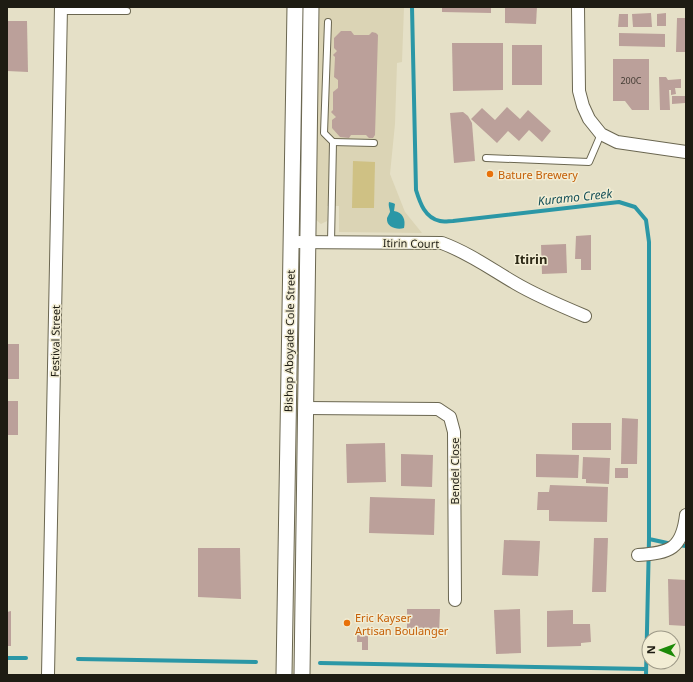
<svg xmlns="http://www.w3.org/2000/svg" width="693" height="682" font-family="'Noto Sans',sans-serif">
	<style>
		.built { fill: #dbd4b5 }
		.green { fill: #cfc184 }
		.water { fill: #2b97a6 }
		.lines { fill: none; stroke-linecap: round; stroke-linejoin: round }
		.stream { stroke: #2b97a6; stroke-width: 4 }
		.building { fill: #bba09a }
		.service-casing { stroke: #6b6751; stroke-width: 8 }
		.minor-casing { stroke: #6b6751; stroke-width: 14 }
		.tertiary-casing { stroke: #6b6751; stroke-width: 17 }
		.service { stroke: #fff; stroke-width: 6 }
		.minor { stroke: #fff; stroke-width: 12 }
		.tertiary { stroke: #fff; stroke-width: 15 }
		.food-dot { fill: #e8710a; stroke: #f2edd4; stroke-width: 1.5 }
		.labels { text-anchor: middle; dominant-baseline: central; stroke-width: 3; stroke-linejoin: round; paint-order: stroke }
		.number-label { font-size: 9px; fill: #453d35 }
		.food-label { font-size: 11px; fill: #c56008; stroke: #f2edd4; text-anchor: start }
		.street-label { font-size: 11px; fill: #1e1c13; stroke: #f2edd4 }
		.water-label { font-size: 12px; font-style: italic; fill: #155058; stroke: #f2edd4 }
		.quarter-label { font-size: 13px; font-weight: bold; fill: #2d2916; stroke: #f2edd4 }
	</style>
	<rect width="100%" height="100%" fill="#e5e0c7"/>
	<path class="built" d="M317 7H404L402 62 397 63 395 124 390 174 405 212 422 233 339 232V206H327V221L321 224 314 218Z"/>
	<path class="green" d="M353 161 375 162 374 208H352Z"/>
	<path class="water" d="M389 202 393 203 395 204 394 211C403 212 406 220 404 228 398 230 386 228 387 218 388 216 389 214 390 212 390 209 388 206 389 202Z"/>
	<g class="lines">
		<g class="stream">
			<path d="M412 7 416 190C420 203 425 218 440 221 444 222 449 221 453 221L619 202 635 207 646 220 649 242V539L672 544"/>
			<path d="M678 545 686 546"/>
			<path d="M7 658H26"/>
			<path d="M78 659 256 662"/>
			<path d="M320 663 646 669"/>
			<path d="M646 675 649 539"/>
		</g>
	</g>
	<g class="building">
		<path d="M442 7H491V13L442 12Z"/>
		<path d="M505 7H537L536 24 505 23Z"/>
		<path d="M651 13 652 27H633L632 14Z"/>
		<path d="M666 13V26H657V14Z"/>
		<path d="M619 14H628V27H618Z"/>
		<path d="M677 18H686V52H676Z"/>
		<path d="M7 21H27L28 72 7 71Z"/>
		<path d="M341 31H351L354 35H369L372 32 376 33 378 35 375 135 373 138H369L366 135H351L349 138 340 137 332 128V120L336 117 331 112 333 110V92L338 88V80L334 77 335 57 333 55 337 51 334 48V38Z"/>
		<path d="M619 33 665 34V47L619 46Z"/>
		<path d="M452 43H503V90L453 91Z"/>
		<rect x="512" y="45" width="30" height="40"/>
		<path d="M613 59H649V110H632L625 101H613Z"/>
		<path d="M659 77H666L668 80 681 79V88H675L676 94 671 95V90H669L670 110H660Z"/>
		<path d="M672 96H685V103L672 104Z"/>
		<path d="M507 107 520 119 528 110 551 131 542 142 529 130 519 141 508 131 497 143 471 119 482 108 495 120Z"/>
		<path d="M463 112 468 116 472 123 475 161 454 163 450 113Z"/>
		<path d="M591 235V270H581V259H575L576 236Z"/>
		<path d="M566 244 567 273 542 274 541 245Z"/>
		<rect x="7" y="344" width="12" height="35"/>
		<rect x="7" y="401" width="11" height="34"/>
		<path d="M622 418 638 419 637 464H621Z"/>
		<rect x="572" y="423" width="39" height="27"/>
		<path d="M385 443 386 482 347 483 346 444Z"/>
		<path d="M401 454 433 455 432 487 401 486Z"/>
		<path d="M536 454 579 455 578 478 536 477Z"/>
		<path d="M583 457 610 458 609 484 586 483V479H582Z"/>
		<rect x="615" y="468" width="13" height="10"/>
		<path d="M550 485 608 487 607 522 549 521V510H537L538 492H549Z"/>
		<path d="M370 497 435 499 434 535 369 533Z"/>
		<path d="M594 538H608L606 592H592Z"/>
		<path d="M504 540 540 541 538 576 502 575Z"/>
		<path d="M198 548H240L241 599 198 597Z"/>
		<path d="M668 579 686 580V626L669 625Z"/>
		<path d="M407 609H440L439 635 407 634Z"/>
		<path d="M520 609 521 653 496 654 494 610Z"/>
		<path d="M573 610V624H590L591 642 581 643V646L547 647V611Z"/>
		<path d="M11 611V646H7V612Z"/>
		<path d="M357 635 368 636V650H362V642H357Z"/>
	</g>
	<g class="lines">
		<g class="service-casing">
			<g id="service">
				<path d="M61 11H127"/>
				<path d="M328 22 324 133 333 142 331 242"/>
				<path d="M333 142 374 143"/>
				<path d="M486 158 589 162 601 134"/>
			</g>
		</g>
		<g class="minor-casing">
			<g id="minor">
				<path d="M578 7 579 91 583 106 589 119 601 134 617 142 686 152"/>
				<path d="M291 242 442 243C469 253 491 269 515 283 537 296 561 306 585 316"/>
				<path d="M305 408 438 409 450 417 454 432 455 600"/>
				<path d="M638 555C670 553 682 549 686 515"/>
				<path d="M48 675 61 7"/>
			</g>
		</g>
		<g class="tertiary-casing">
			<g id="tertiary">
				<path d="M284 675 295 7"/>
				<path d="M302 675 311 7"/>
			</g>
		</g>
		<use href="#service" class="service"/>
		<use href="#minor" class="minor"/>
		<use href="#tertiary" class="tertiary"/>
	</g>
	<g class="food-dot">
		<circle cx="490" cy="174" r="4"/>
		<circle cx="347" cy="623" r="4"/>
	</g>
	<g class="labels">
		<g class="number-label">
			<text x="631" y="80">200C</text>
		</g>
		<g class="food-label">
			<text x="498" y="174">Bature Brewery</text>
			<text x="355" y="617">Eric Kayser<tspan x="355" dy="13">Artisan Boulanger</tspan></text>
		</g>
		<g class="street-label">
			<text transform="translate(411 243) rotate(1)">Itirin Court</text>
			<text transform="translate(55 341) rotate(-89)">Festival Street</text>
			<text transform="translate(289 341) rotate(-89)">Bishop Aboyade Cole Street</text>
			<text transform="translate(454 471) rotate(-90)">Bendel Close</text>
		</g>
		<g class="water-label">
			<text transform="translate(575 197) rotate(-6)">Kuramo Creek</text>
		</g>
		<g class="quarter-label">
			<text x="531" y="259">Itirin</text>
		</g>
	</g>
	<rect width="693" height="682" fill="none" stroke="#1e1c13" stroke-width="16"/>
	<g transform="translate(661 650) rotate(271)"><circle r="19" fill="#f2edd4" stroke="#9d9987"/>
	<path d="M0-3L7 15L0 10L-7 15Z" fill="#1d8a08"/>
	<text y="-6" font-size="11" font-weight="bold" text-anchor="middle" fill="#1e1c13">N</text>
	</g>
</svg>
